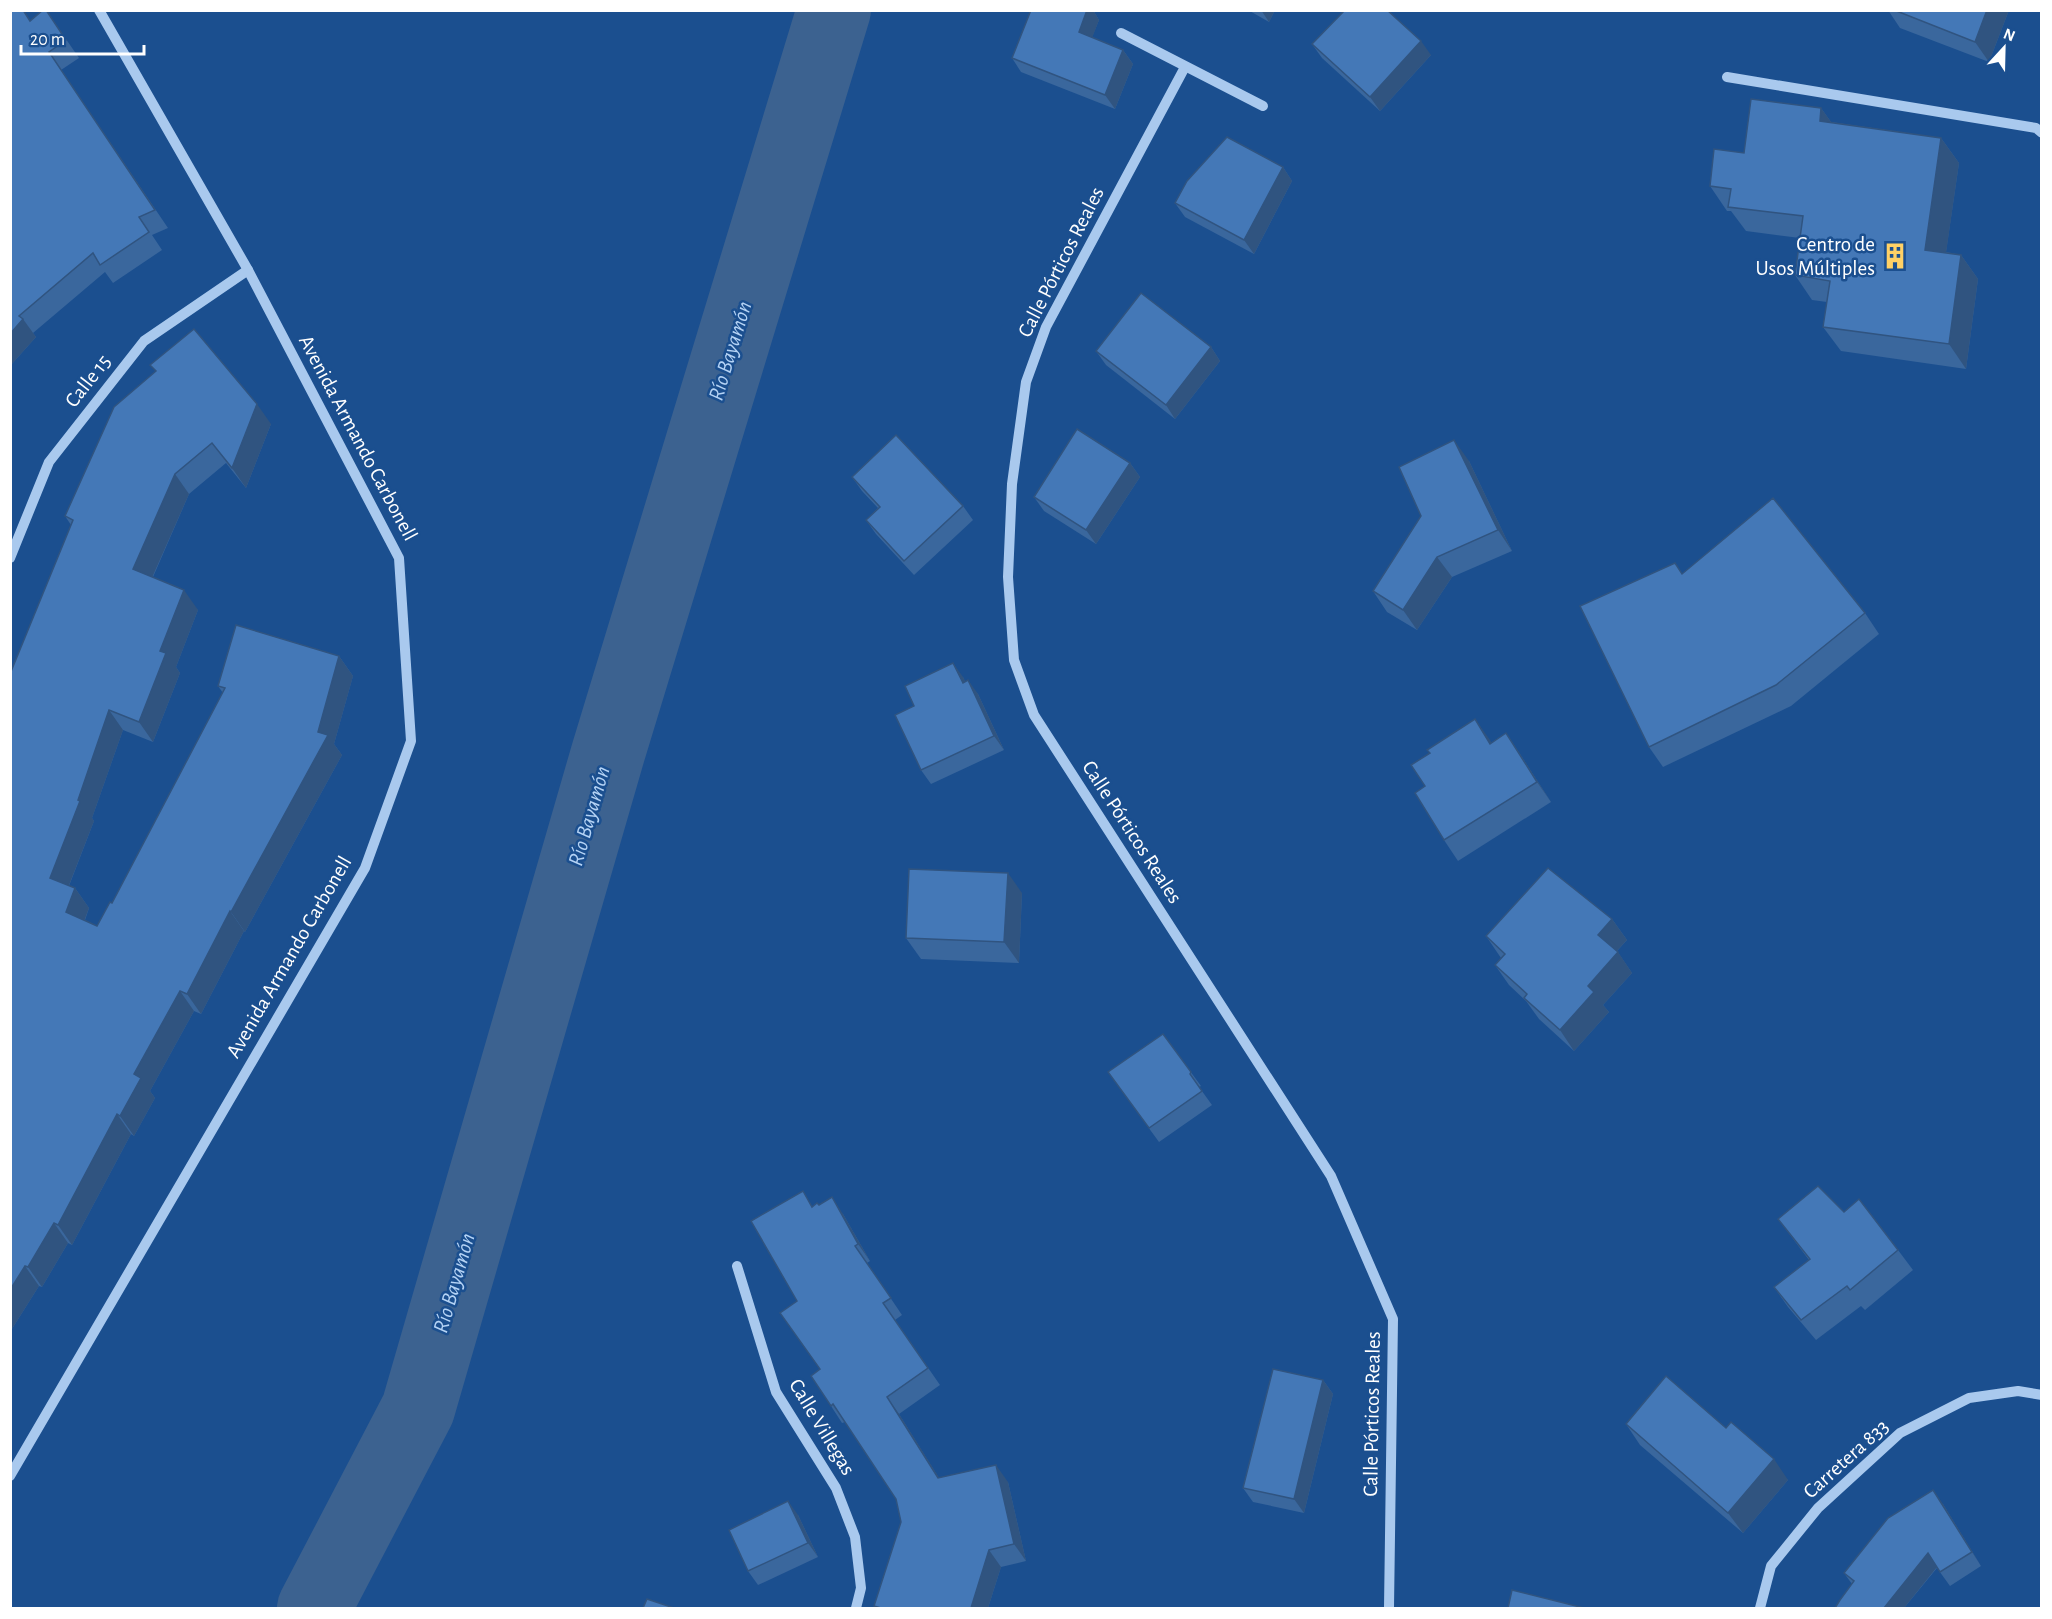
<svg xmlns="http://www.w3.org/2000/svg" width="2052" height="1619" font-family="'Alegreya Sans',sans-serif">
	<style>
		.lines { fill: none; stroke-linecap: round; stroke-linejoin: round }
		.river { stroke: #3c6290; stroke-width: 74 }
		.minor { stroke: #a9c9ee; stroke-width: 10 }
		.wall { fill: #3a679d }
		.shaded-wall { fill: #305480 }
		.building { fill: #4478b7; stroke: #305480; stroke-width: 1.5 }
		.labels { text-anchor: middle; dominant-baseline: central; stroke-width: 5; stroke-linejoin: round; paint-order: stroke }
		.poi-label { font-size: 21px; fill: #fff; stroke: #1b4f8f; text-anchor: end }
		.street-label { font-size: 21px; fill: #fff; stroke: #1b4f8f }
		.water-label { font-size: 22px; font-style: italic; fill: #b5d3f5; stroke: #1b4f8f }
	</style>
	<rect width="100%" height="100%" fill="#1b4f8f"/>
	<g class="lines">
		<path class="river" d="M314 1608 418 1409 608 753 834 10"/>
		<g class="minor">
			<path d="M1121 33 1263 106"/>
			<path d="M1185 67 1046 327 1026 382 1012 484 1008 577 1014 660 1034 715 1331 1176 1393 1319 1389 1608"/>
			<path d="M1727 77 2036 128 2042 133"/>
			<path d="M10 558 49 462 144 341 248 270"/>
			<path d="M737 1266 776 1392 836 1488 855 1537 861 1588 856 1608"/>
			<path d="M10 1476 365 868 411 741 399 558 248 270 99 10"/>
			<path d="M1760 1608 1771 1566 1818 1508 1900 1433 1969 1398 2018 1391 2042 1395"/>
		</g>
	</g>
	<g class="wall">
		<path d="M46 10 79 58 61 70 168 228 152 235 162 250 113 283 105 272 33 333 36 337 10 366V13L30 21Z"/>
		<path d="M1031 10H1093L1099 20 1092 37 1123 50 1133 64 1115 109 1021 72 1012 58Z"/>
		<path d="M1248 10H1275L1269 22Z"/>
		<path d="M1888 10H2009L1989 62 1900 28Z"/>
		<path d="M1312 44 1431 55 1380 111 1322 58Z"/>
		<path d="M1821 108 1831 122 1941 138 1959 163 1946 252 1961 255 1978 279 1966 369 1841 351 1823 327 1827 302 1812 300 1795 275 1800 238 1746 231 1731 211H1727L1710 186 1744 153Z"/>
		<path d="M1283 167 1292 181 1254 254 1185 217 1175 203Z"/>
		<path d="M1211 347 1220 361 1175 419 1106 365 1096 351Z"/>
		<path d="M114 407 271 424 246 488 226 463 189 494 153 577 198 610 176 667 180 673 153 742 123 730 92 818 94 821 69 886 75 888 89 908 85 920 97 926 112 903 223 693 218 686 339 656 353 676 334 744 342 755 245 932 244 931 201 1014 194 1011 150 1091 155 1098 134 1136 131 1134 72 1245 68 1243 42 1287 39 1286 10 1332V674L71 525 65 516Z"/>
		<path d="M1469 461 1512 551 1452 577 1417 630 1387 612 1373 591Z"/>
		<path d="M1130 463 1140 477 1096 544 1044 511 1034 497Z"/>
		<path d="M852 477 963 506 973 520 914 575 876 534 866 520 878 508 862 491Z"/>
		<path d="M1682 573 1865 613 1879 634 1791 706 1663 767 1649 747Z"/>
		<path d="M963 677 965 682 978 694 1004 750 931 784 921 770 914 706Z"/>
		<path d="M1506 733 1520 754 1551 802 1458 861 1444 840 1425 786Z"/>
		<path d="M1022 893 1019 963 921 959 906 938Z"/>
		<path d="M1612 919 1627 940 1617 951 1632 973 1603 1005 1609 1012 1574 1051 1539 1019 1526 1001 1509 985 1495 965 1501 958 1486 936Z"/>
		<path d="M1163 1034 1201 1086 1199 1087 1212 1105 1159 1142 1108 1072Z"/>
		<path d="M819 1205 843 1214 870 1261 867 1263 902 1315 895 1320 940 1385 899 1414 939 1478 1008 1482 1026 1561 1001 1567 988 1608H876L874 1606 901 1522 896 1499 845 1422 842 1423 831 1406 819 1369 813 1206Z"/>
		<path d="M1844 1212 1898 1250 1913 1270 1865 1310 1861 1306 1816 1340 1788 1307 1774 1287 1809 1260 1778 1219Z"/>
		<path d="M1323 1380 1333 1394 1304 1513 1253 1502 1243 1488Z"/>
		<path d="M1626 1424 1726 1428 1788 1480 1743 1533 1640 1445Z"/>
		<path d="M1943 1504 1981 1566 1950 1586 1937 1568 1904 1608 1852 1584 1844 1573Z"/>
		<path d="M798 1515 818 1557 758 1585 748 1571Z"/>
	</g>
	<g class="shaded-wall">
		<path d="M1087 10H1093L1099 20 1089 46 1079 32Z"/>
		<path d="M1261 10H1275L1269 22Z"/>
		<path d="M1987 10H2009L1989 62 1975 42Z"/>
		<path d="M1421 41 1431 55 1380 111 1370 97Z"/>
		<path d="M1123 50 1133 64 1115 109 1105 95Z"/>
		<path d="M1821 108 1839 133 1820 121Z"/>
		<path d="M1941 138 1959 163 1943 274 1925 250Z"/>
		<path d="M1283 167 1292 181 1254 254 1244 240Z"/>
		<path d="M1961 255 1978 279 1966 369 1949 344Z"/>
		<path d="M23 319 36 337 10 366V334Z"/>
		<path d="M1211 347 1220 361 1175 419 1166 405Z"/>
		<path d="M257 404 271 424 246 488 232 468Z"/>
		<path d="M1454 440 1469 461 1512 551 1498 530Z"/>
		<path d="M1130 463 1140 477 1096 544 1086 530Z"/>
		<path d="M175 474 189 494 147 589 133 569Z"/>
		<path d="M1437 557 1452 577 1417 630 1403 610Z"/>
		<path d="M184 590 198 610 176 667 180 673 153 742 139 722 160 651Z"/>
		<path d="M339 656 353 676 334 744 342 755 245 932 231 912 318 732Z"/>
		<path d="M953 663 963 677 973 697 963 683Z"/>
		<path d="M968 680 978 694 1004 750 994 736Z"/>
		<path d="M109 710 123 730 92 818 94 821 64 898 50 878Z"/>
		<path d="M1475 719 1490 740 1504 764 1490 744Z"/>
		<path d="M1506 733 1520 754 1551 802 1537 782Z"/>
		<path d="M1008 873 1022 893 1019 963 1004 942Z"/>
		<path d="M75 888 89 908 80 932 66 912Z"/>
		<path d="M230 911 244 931 201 1014 187 994Z"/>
		<path d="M1612 919 1627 940 1613 955 1598 935Z"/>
		<path d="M1618 952 1632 973 1603 1005 1609 1012 1574 1051 1560 1030 1588 986Z"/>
		<path d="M180 991 194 1011 150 1091 155 1098 134 1136 120 1116 134 1074Z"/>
		<path d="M117 1114 131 1134 72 1245 58 1225Z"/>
		<path d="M832 1197 843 1214 870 1261 858 1244Z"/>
		<path d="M54 1223 68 1243 42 1287 28 1267Z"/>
		<path d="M25 1266 39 1286 10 1332V1290Z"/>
		<path d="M1323 1380 1333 1394 1304 1513 1294 1499Z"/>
		<path d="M887 1397 899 1414 950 1495 938 1478Z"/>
		<path d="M1774 1459 1788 1480 1743 1533 1728 1513Z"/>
		<path d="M996 1465 1008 1482 1026 1561 1014 1544Z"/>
		<path d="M1933 1490 1943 1504 1981 1566 1972 1552Z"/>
		<path d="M788 1501 798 1515 818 1557 808 1543Z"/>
		<path d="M989 1550 1001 1567 988 1608H971Z"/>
		<path d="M1928 1553 1937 1567 1904 1608H1884Z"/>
	</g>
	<g class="building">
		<path d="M13 10H23L30 21 43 10H46L66 40 49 52 155 210 139 217 149 232 100 265 93 253 19 316 23 319 10 334V13Z"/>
		<path d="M1031 10H1087L1079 32 1123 50 1105 95 1012 58Z"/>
		<path d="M1345 10H1387L1421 41 1370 97 1312 44Z"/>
		<path d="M1894 10H1987L1975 42Z"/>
		<path d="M1751 99 1821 108 1820 121 1941 138 1925 250 1961 255 1949 344 1823 327 1830 281 1795 275 1803 216 1728 207 1731 189 1710 186 1714 149 1744 153Z"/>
		<path d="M1227 137 1283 167 1244 240 1175 203 1187 181Z"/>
		<path d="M1141 293 1211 347 1166 405 1096 351Z"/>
		<path d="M194 329 257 404 232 468 212 443 175 474 133 569 184 590 160 651 166 653 139 722 109 710 78 800 80 801 50 878 75 888 66 912 97 926 110 902 112 903 225 688 218 686 236 625 339 656 318 732 328 735 231 912 230 911 187 994 180 991 134 1074 141 1078 120 1116 117 1114 58 1225 54 1223 28 1267 25 1266 10 1290V674L73 520 65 516 114 407 156 371 150 365Z"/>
		<path d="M1077 429 1130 463 1086 530 1034 497Z"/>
		<path d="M896 435 963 506 904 561 866 520 880 507 852 477Z"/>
		<path d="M1454 440 1498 530 1437 557 1403 610 1373 591 1421 516 1399 467Z"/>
		<path d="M1773 498 1865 613 1776 685 1649 747 1580 606 1675 563 1682 574Z"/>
		<path d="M953 663 963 683 968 680 994 736 921 770 895 715 914 706 905 686Z"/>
		<path d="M1475 719 1490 744 1506 733 1537 782 1444 840 1415 793 1425 786 1411 765 1430 753 1427 750Z"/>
		<path d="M1548 868 1612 919 1598 935 1618 952 1588 986 1594 992 1560 1030 1524 998 1527 994 1495 965 1505 954 1486 936Z"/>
		<path d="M909 869 1008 873 1004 942 906 938Z"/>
		<path d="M1163 1034 1191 1072 1190 1074 1202 1091 1149 1128 1108 1072Z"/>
		<path d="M1818 1186 1844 1212 1859 1199 1898 1250 1850 1290 1847 1286 1801 1320 1774 1287 1810 1259 1778 1219Z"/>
		<path d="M803 1191 812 1207 817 1203 819 1205 832 1197 858 1244 855 1246 891 1298 883 1303 928 1368 887 1397 938 1478 996 1465 1014 1544 989 1550 971 1608H881L874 1606 901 1522 896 1499 833 1404 831 1406 811 1376 820 1369 780 1313 797 1301 751 1221Z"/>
		<path d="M1273 1369 1323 1380 1294 1499 1243 1488Z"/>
		<path d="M1666 1376 1726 1428 1731 1422 1774 1459 1728 1513 1626 1424Z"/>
		<path d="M1933 1490 1972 1552 1940 1572 1928 1553 1884 1608H1835L1840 1600 1854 1581 1844 1573 1888 1518Z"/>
		<path d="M788 1501 808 1543 748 1571 729 1530Z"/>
		<path d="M1512 1590 1584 1608H1508Z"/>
		<path d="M647 1599 674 1608H643Z"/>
	</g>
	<defs>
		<g id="building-bare" transform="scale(2.07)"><path d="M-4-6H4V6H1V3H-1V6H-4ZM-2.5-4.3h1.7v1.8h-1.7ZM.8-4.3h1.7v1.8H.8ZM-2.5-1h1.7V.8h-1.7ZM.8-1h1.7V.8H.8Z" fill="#ffd166" stroke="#1b4f8f" stroke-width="2.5" paint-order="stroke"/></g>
	</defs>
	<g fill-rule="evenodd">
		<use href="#building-bare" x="1895" y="256"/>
	</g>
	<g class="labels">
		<g class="poi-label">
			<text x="1875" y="244">Centro de<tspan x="1875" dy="24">Usos Múltiples</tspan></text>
		</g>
		<g class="street-label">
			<text transform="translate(1061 262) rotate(-63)">Calle Pórticos Reales</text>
			<text transform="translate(88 381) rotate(-52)">Calle 15</text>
			<text transform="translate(358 438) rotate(62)">Avenida Armando Carbonell</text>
			<text transform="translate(1132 832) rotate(57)">Calle Pórticos Reales</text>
			<text transform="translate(289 957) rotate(-60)">Avenida Armando Carbonell</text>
			<text transform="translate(1372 1414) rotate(-89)">Calle Pórticos Reales</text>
			<text transform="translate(822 1427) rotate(59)">Calle Villegas</text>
			<text transform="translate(1846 1459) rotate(-42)">Carretera 833</text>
		</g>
		<g class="water-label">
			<text transform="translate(730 351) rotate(-73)">Río Bayamón</text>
			<text transform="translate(589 816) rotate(-74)">Río Bayamón</text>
			<text transform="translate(454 1283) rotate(-74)">Río Bayamón</text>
		</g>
	</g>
	<rect width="2052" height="1619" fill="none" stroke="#ffffff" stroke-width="24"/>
	<g transform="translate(2004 48) rotate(22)" stroke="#1b4f8f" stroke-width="4.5" paint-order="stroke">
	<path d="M0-4.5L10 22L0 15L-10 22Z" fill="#ffffff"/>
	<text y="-9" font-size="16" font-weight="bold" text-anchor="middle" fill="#ffffff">N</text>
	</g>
	<path d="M21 45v9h123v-9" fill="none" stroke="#ffffff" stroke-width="3"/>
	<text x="30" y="45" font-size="18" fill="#ffffff" stroke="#1b4f8f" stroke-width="4.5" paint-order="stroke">20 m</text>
</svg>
